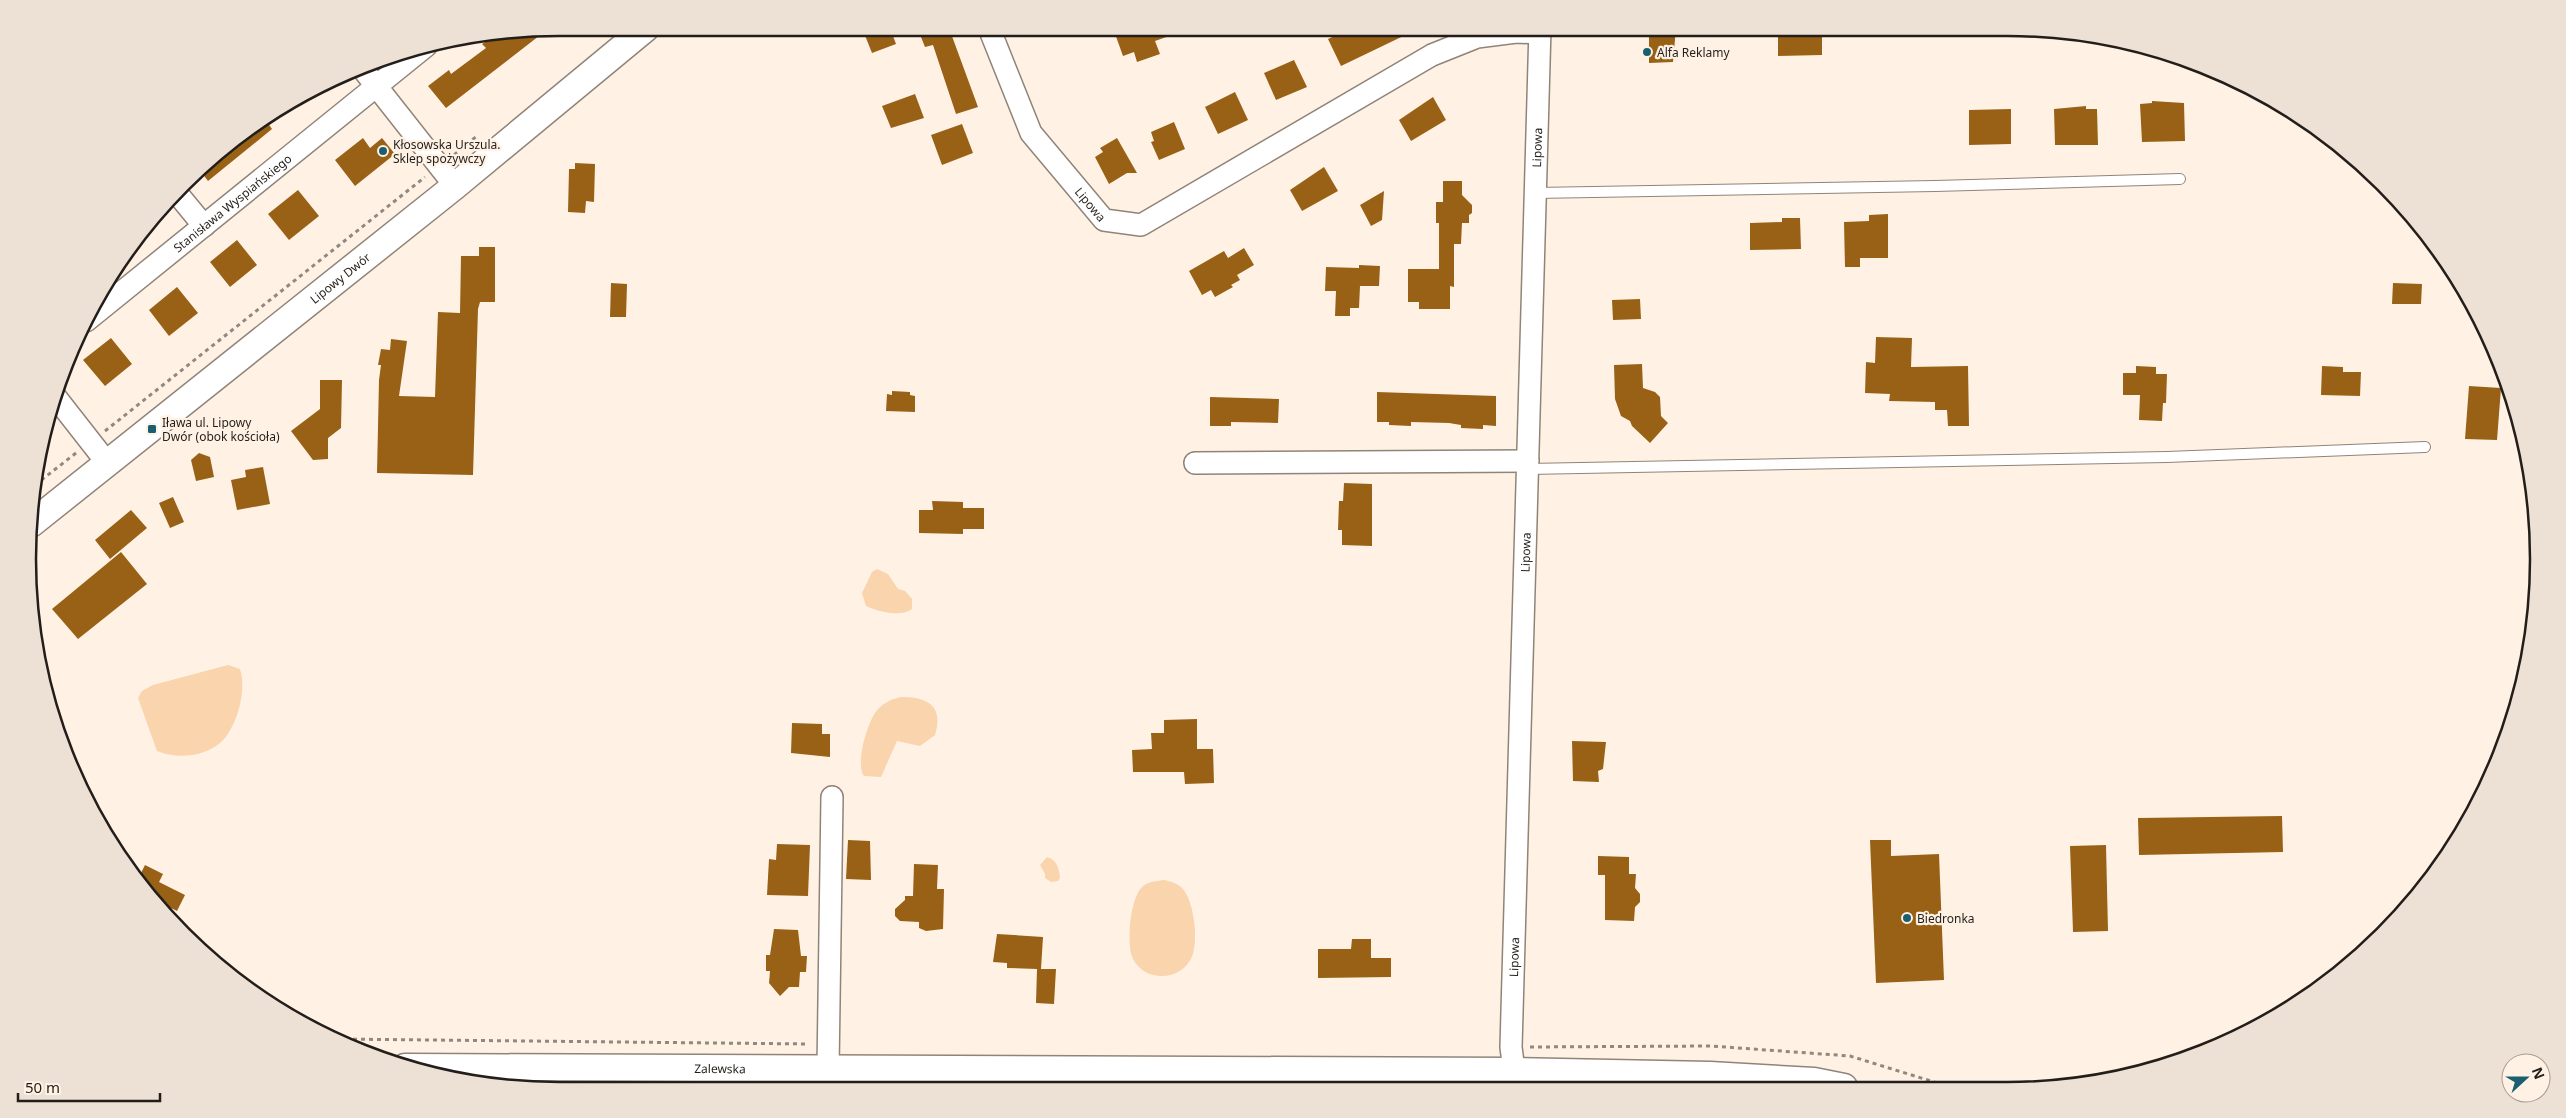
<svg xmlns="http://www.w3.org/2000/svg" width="2566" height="1118" font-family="'Noto Sans',sans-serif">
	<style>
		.water { fill: #f9d4ad }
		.building { fill: #986116 }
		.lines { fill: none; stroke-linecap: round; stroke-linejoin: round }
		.service-casing { stroke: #908478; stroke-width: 12 }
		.minor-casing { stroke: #908478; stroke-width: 24 }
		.tertiary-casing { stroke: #908478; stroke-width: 29 }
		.path { stroke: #91887f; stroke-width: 3; stroke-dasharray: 4 4; stroke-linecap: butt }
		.service { stroke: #fff; stroke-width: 10 }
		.minor { stroke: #fff; stroke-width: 21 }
		.tertiary { stroke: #fff; stroke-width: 26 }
		.poi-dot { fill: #195f70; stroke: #fff2e5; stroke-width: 2 }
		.labels { text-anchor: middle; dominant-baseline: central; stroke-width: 4.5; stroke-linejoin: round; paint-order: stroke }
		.poi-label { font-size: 12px; fill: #231e1a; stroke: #fff2e5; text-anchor: start }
		.street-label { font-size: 12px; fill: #231e1a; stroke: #fff2e5 }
		.rim { fill: none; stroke: #231e1a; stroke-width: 2.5 }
	</style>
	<rect width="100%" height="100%" fill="#fff2e5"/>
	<g class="water">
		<path d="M877 569 888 574 898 589 905 591 912 599V609C901 618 877 611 866 606L862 593 872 572Z"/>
		<path d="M228 665 240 669C247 690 237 728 220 743 204 757 176 759 157 751L138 698 142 691 153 685Z"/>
		<path d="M901 697C927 697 944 705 935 735L920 746 897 741 881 777 864 776C855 764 867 725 875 713 881 704 891 699 901 697Z"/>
		<path d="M1047 857C1057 860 1059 868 1060 878L1058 881 1051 882 1045 878V874L1040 865Z"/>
		<path d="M1165 880C1171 882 1177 883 1182 888 1194 900 1198 938 1193 954 1184 981 1146 984 1133 959 1126 944 1130 901 1141 888 1147 881 1157 881 1165 880Z"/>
	</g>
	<g class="building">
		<path d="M862 28H890L896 44 872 53Z"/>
		<path d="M935 28H949L978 107 956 114 933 45 925 47 919 32Z"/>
		<path d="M1124 28H1185L1186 30 1155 41 1160 54 1137 62 1134 52 1123 56 1114 31Z"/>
		<path d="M1345 28H1420L1341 66 1328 39 1337 35 1336 32Z"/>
		<path d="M1649 28H1676L1673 62 1649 63Z"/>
		<path d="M1778 28H1822V55L1778 56Z"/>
		<path d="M548 29 446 108 428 86 449 70 451 74 486 48 482 44 497 34Z"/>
		<path d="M1294 60 1307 87 1276 100 1264 73Z"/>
		<path d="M1235 92 1248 120 1218 134 1205 107Z"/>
		<path d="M915 94 924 118 891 128 882 106Z"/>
		<path d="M1433 97 1446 120 1411 141 1399 120Z"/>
		<path d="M2152 101 2184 103 2185 141 2142 142 2140 104 2152 103Z"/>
		<path d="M2086 106V109H2097L2098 145H2055L2054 109Z"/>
		<path d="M2011 109V144L1969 145V110Z"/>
		<path d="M265 119 272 129 208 181 199 169 209 159Z"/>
		<path d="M1174 122 1185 149 1159 160 1151 142 1154 141 1151 132Z"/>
		<path d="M962 124 973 153 942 165 931 135Z"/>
		<path d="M363 138 370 148 382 138 395 154 355 186 335 160Z"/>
		<path d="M1117 138 1137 173H1127L1109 184 1095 157 1103 152 1100 148Z"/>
		<path d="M575 163 595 164 594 202 586 201 585 213 568 212 569 169H575Z"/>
		<path d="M1324 167 1338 191 1302 211 1290 190Z"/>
		<path d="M1443 181H1462V195L1472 205V213L1469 215V223H1462L1461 244H1454V287L1450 286V309H1419V302H1408V269H1439V223H1436V202H1443Z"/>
		<path d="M298 190 319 216 289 240 268 214Z"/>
		<path d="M1384 191 1382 220 1371 226 1360 205Z"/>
		<path d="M1888 214V258H1860V267H1845L1844 222 1869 221V215Z"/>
		<path d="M1782 218H1800L1801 249 1750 250V223L1782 222Z"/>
		<path d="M237 240 257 265 230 287 210 262Z"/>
		<path d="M479 247H495V302H480L478 309 473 475 377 473 379 380 381 365H378L381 349 390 350 391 339 407 341 399 396 435 397 438 312 460 313 461 256H479Z"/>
		<path d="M1244 248 1254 265 1237 275 1240 280 1231 285 1233 287 1215 297 1211 290 1202 295 1189 271 1224 251 1228 258Z"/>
		<path d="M1359 265 1380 266 1379 286H1360L1359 308H1350V316H1335L1336 291H1325L1326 267 1359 268Z"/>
		<path d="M611 283 627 284 626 317H610Z"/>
		<path d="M2393 283 2422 284 2421 304H2392Z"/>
		<path d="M177 287 198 313 169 336 149 310Z"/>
		<path d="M1640 299 1641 319 1613 320 1612 300Z"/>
		<path d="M1876 337 1912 338 1911 367 1968 366 1969 426H1948L1947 410H1935V402L1889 401 1890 394 1865 393 1866 362 1875 363Z"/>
		<path d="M111 338 132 364 105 386 83 360Z"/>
		<path d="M1642 364 1643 388 1655 392 1660 397 1661 416 1668 423 1650 443 1632 426 1630 421 1621 416 1615 399 1614 365Z"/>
		<path d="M2136 366 2156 367V374H2167L2166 403H2163L2162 421 2139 420 2140 395H2123V373H2136Z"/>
		<path d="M2322 366 2343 367V372H2361L2360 396 2321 395Z"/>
		<path d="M320 380H342L341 428 328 438V459L313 460 291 431 320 409Z"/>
		<path d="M2469 386 2501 388 2497 440 2465 439Z"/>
		<path d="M892 391 910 392V395L915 396V412L886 411 887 394 892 395Z"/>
		<path d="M1377 392 1496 396V426L1483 425V429L1461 428V425L1449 423 1411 422V426L1389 425V422H1377Z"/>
		<path d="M1210 397 1279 399 1278 423 1231 422V426H1210Z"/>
		<path d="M199 453 210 457 214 477 196 481 191 460Z"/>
		<path d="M263 467 270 504 237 510 231 480 246 477 245 470Z"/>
		<path d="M1344 483 1372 484V546L1342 545V530H1338L1339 501H1343Z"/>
		<path d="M173 497 184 522 170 528 159 503Z"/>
		<path d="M932 501 963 502V508H984V529H963V534L919 533V510H933Z"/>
		<path d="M131 510 147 528 110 559 95 540Z"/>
		<path d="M121 552 147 584 78 639 52 609Z"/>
		<path d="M1197 719V749H1213L1214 783 1185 784 1184 772H1133L1132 750 1152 749 1151 733H1164V720Z"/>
		<path d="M792 723 822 724V734H830V757L791 753Z"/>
		<path d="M1572 741 1606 742 1603 769 1598 771 1599 782 1573 781Z"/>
		<path d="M2282 816 2283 852 2139 855 2138 818Z"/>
		<path d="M848 840 870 841 871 880 846 879Z"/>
		<path d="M1870 840H1891V856L1939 854 1944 980 1876 983Z"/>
		<path d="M777 844 810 845 808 896 767 895 769 859 776 860Z"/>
		<path d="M2106 845 2108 931 2073 932 2070 846Z"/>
		<path d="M1598 856 1629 857V874H1636L1635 888 1640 894V902L1635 907 1634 921 1605 920V875H1598Z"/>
		<path d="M914 864 938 865 937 889H944L943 929 926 931 919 928V922L900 921 895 916V909L905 900V896H913Z"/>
		<path d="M145 865 163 874 159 882 185 895 177 911 151 898 128 866 141 873Z"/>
		<path d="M774 929 798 930 801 956H807L806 972H800L799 987H789L780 996 769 983 770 971H766V955H770Z"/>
		<path d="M997 934 1043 937 1041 969H1056L1054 1004 1036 1003 1037 969 1007 968V963L993 962Z"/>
		<path d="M1352 939H1371V958H1391V977L1318 978V949H1351Z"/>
	</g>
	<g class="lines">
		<g class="service-casing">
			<g id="service">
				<path d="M1535 193 1935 186 2180 179"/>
				<path d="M1527 469 2167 457 2425 447"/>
			</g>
		</g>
		<g class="minor-casing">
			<g id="minor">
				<path id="s1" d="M989 28 1031 133 1104 220 1141 225 1432 55 1477 37 1516 32 1540 33"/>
				<path d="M362 68 455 186"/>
				<path d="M176 192 204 226"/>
				<path id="s2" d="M86 321 426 46"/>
				<path d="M54 395 108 464"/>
				<path d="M1195 463 1528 461"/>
				<path d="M828 1069 832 797"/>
				<path d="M1069 1070V1089"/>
				<path id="s3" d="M1514 1071 1511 1047 1540 28"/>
				<path d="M795 1090 796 1070"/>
			</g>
		</g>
		<g class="tertiary-casing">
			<g id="tertiary">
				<path id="s4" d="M31 524 455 186 646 28"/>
				<path id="s5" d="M405 1067 1514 1071 1710 1075 1814 1081 1844 1087"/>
			</g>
		</g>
		<g class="path">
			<path d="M454 155 478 135"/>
			<path d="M105 431 425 177"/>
			<path d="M35 485 76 453"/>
			<path d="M337 1039 809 1044"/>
			<path d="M1530 1047 1711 1046 1850 1056 1947 1086"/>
		</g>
		<use href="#service" class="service"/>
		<use href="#minor" class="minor"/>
		<use href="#tertiary" class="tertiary"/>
	</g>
	<g class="poi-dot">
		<circle cx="1647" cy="52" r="5"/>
		<circle cx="383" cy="151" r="5"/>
		<rect x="147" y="424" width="10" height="10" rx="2.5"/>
		<circle cx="1907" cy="918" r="5"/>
	</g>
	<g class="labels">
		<g class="poi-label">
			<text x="1657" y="52">Alfa Reklamy</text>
			<text x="393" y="144">Kłosowska Urszula.<tspan x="393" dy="14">Sklep spożywczy</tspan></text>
			<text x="162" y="422">Iława ul. Lipowy<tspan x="162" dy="14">Dwór (obok kościoła)</tspan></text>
			<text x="1917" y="918">Biedronka</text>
		</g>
		<g class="street-label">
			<text stroke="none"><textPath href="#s3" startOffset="924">Lipowa</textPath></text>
			<text stroke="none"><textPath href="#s1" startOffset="206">Lipowa</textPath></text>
			<text stroke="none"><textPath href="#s2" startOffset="188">Stanisława Wyspiańskiego</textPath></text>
			<text stroke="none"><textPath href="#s4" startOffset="395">Lipowy Dwór</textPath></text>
			<text stroke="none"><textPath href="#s3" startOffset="519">Lipowa</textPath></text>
			<text stroke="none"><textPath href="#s3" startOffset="114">Lipowa</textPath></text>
			<text stroke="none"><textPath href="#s5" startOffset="315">Zalewska</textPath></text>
		</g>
	</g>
	<path d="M0 0H2566V1118H0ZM559 36H2007A523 523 0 0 1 2530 559V559A523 523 0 0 1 2007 1082H559A523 523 0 0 1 36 559V559A523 523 0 0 1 559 36Z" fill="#ede1d5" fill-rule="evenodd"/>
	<path class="rim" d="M559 36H2007A523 523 0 0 1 2530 559V559A523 523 0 0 1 2007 1082H559A523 523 0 0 1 36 559V559A523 523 0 0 1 559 36Z"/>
	<g transform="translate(2526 1078) rotate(69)"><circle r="24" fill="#fff2e5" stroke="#a79d94"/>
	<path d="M0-4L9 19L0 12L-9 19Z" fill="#195f70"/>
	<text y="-8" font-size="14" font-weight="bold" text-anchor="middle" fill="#231e1a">N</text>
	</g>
	<path d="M18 1093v8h142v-8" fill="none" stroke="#231e1a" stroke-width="2.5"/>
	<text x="25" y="1093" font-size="15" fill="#231e1a" stroke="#fff2e5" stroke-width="4" paint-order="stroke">50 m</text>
</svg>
